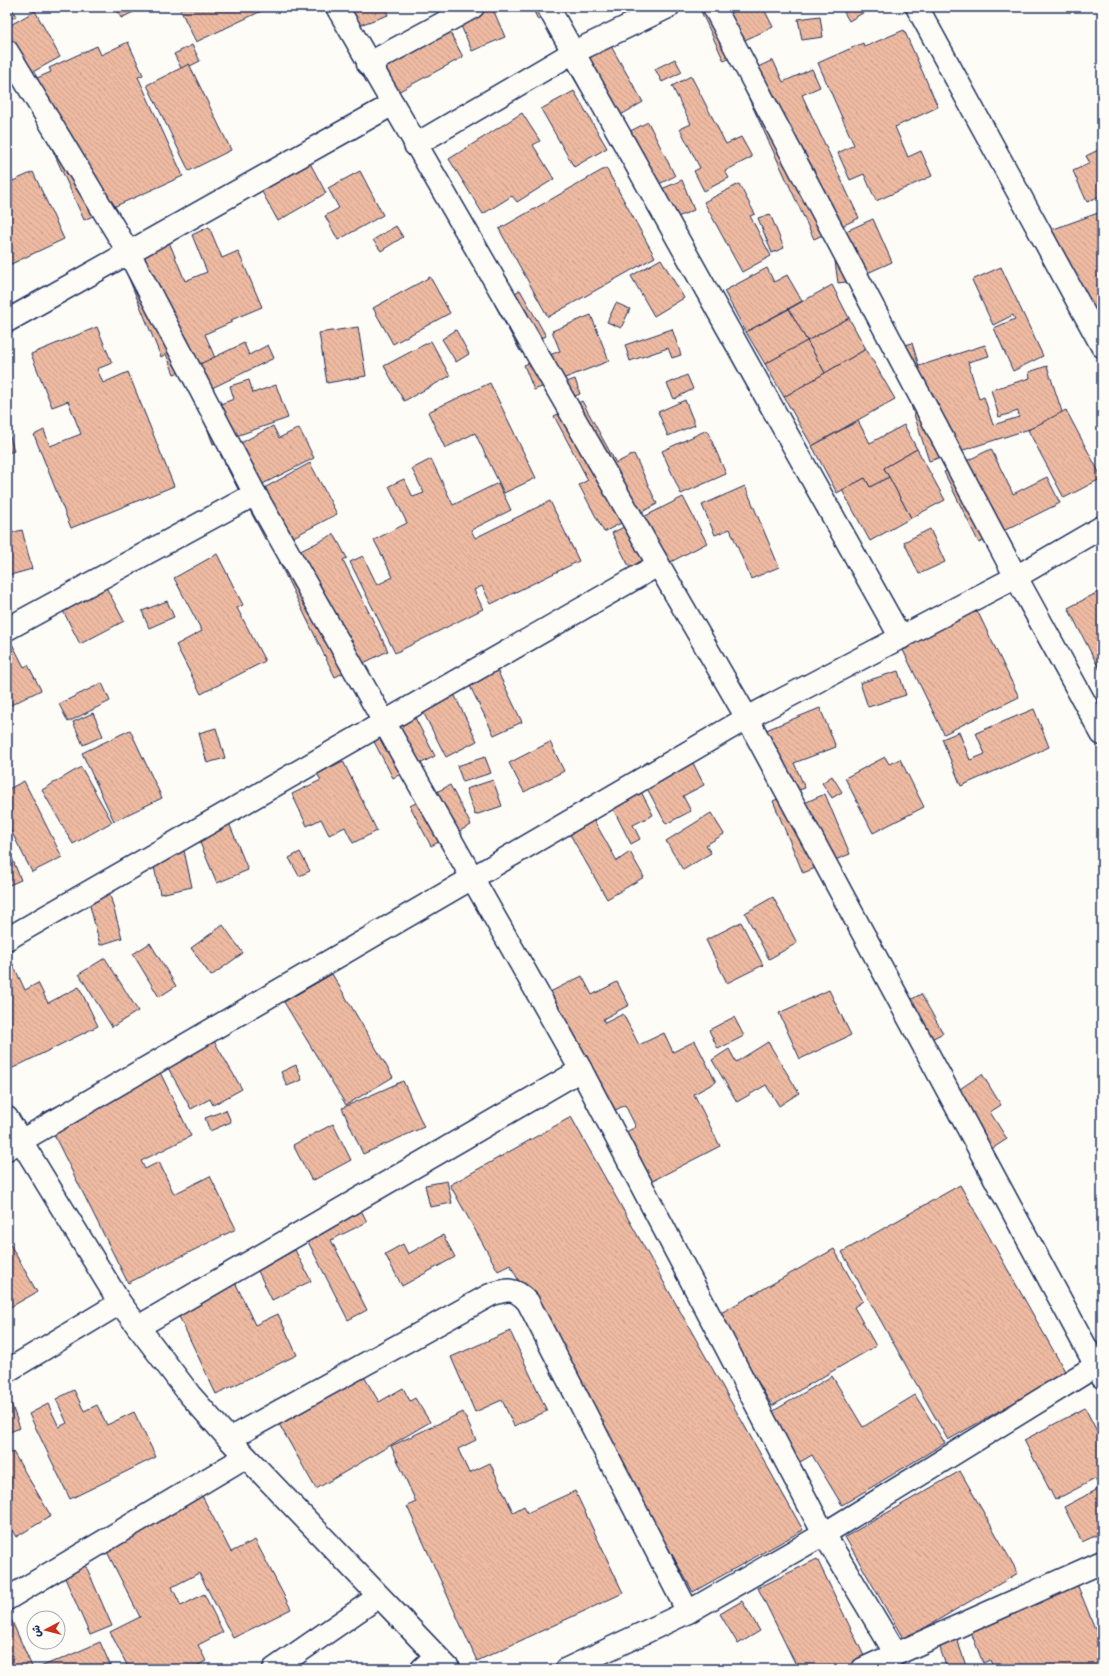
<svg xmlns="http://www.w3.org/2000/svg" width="1109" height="1676" font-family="Delius,'Playpen Sans Arabic',sans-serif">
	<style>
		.building { fill: url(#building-back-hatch); stroke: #1b2f5e }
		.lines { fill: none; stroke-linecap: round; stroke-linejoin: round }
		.minor-casing { stroke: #1b2f5e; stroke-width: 25 }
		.secondary-casing { stroke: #1b2f5e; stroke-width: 25 }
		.minor { stroke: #fdfcf7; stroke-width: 22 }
		.secondary { stroke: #fdfcf7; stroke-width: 22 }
	</style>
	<defs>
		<pattern id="building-back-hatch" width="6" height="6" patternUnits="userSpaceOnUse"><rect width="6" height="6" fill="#eebaa1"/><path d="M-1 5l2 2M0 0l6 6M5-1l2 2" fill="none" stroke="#cca08d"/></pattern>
	</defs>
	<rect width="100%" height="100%" fill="#fdfcf7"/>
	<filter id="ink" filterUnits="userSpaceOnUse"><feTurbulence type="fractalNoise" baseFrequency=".025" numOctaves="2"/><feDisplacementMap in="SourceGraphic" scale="8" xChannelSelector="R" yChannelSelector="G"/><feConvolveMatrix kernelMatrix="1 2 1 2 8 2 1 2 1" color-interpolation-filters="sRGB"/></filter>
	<g filter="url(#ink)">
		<g class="building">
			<path d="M7 7H11L16 16 7 21Z"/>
			<path d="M116 7H144L121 18Z"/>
			<path d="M179 7H270L196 42Z"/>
			<path d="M330 7H385L388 15 340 32Z"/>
			<path d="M486 7H492L505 37 472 51 458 19Z"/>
			<path d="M532 7H567L538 20Z"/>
			<path d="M699 7H763L773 27 734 45 747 72 773 60 783 82 812 69 820 87 802 95 859 218 814 239 730 58 724 61Z"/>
			<path d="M841 7H866L868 10 849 21Z"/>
			<path d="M35 11 60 57 29 74 7 71V27Z"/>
			<path d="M820 16 823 37 802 40 798 19Z"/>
			<path d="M444 21 463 57 390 96 371 60Z"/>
			<path d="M601 29 643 102 602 126 559 53Z"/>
			<path d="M904 30 938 107 895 127 908 157 921 151 932 176 876 201 864 174 850 180 838 153 854 145 818 63 863 43 864 47Z"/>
			<path d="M128 42 143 75 138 77 183 176 84 220 23 84 51 72 49 68 97 46 101 55Z"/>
			<path d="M192 45 200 61 182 70 174 54Z"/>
			<path d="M675 59 682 72 662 82 655 69Z"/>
			<path d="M189 64 231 150 189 171 147 85Z"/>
			<path d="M691 76 726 144 741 137 752 157 725 171 729 178 704 191 694 171 700 168 680 129 691 124 672 86Z"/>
			<path d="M574 91 607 148 574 167 541 109Z"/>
			<path d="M522 113 540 141 533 145 554 179 517 202 512 196 483 214 449 159Z"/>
			<path d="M648 122 675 176 641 193 615 139Z"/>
			<path d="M1102 148V195L1087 202 1073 171 1090 163 1086 156Z"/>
			<path d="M305 154 326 193 278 221 256 181Z"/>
			<path d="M7 168 13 181 33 172 64 239 7 266Z"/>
			<path d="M606 168 655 257 548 317 499 229Z"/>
			<path d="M360 171 383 215 338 240 325 216 339 208 328 188Z"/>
			<path d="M682 180 694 210 659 225 646 196Z"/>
			<path d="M739 184 755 214 750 216 771 256 742 272 704 202Z"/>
			<path d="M1098 213H1102V344L1040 234Z"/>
			<path d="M770 214 784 248 772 253 758 218Z"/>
			<path d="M873 219 892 262 863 275 844 232Z"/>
			<path d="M396 226 403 237 381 251 373 240Z"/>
			<path d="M209 227 222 258 238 251 262 307 231 320 232 322 205 334 215 358 174 374 166 354 161 357 120 257 167 237 185 281 207 272 192 235Z"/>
			<path d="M661 259 684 298 654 316 631 276Z"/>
			<path d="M850 259 853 281 838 283 835 261Z"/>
			<path d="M1001 267 1043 356 1013 371 994 328 1015 319 1013 315 993 325 972 280Z"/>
			<path d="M767 268 774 282 787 275 802 301 746 332 724 291Z"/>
			<path d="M430 277 450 313 393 344 373 308Z"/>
			<path d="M832 285 849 318 807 341 789 309Z"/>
			<path d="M520 290 546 336 520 351 495 305Z"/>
			<path d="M616 303 630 309 621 328 607 322Z"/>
			<path d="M789 309 807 341 765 364 746 332Z"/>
			<path d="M591 315 609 361 534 390 524 365 560 351 552 331Z"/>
			<path d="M849 318 866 349 825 373 807 341Z"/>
			<path d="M97 327 112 363 97 369 103 383 128 372 174 486 71 528 34 435 44 430 50 446 81 434 68 401 52 407 31 354Z"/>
			<path d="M358 327 366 376 327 383 319 333Z"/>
			<path d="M672 329 681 355 672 358 668 348 630 361 625 345Z"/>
			<path d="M456 330 469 354 456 362 442 339Z"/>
			<path d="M431 341 450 376 404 401 384 366Z"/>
			<path d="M807 341 825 373 784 397 765 364Z"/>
			<path d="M244 343 249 355 268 345 274 358 212 388 200 364Z"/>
			<path d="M912 343 919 366 985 345 989 356 968 362 979 399 984 397 993 425 1019 417 1018 411 999 417 991 390 1030 378 1029 372 1047 366 1064 418 929 461 893 349Z"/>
			<path d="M866 349 895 399 812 446 784 397Z"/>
			<path d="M1102 351V366L1096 354Z"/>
			<path d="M687 375 693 389 674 399 667 384Z"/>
			<path d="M575 379 580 394 564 400 559 385Z"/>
			<path d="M249 380 253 393 276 385 288 418 213 444 201 411 234 399 230 386Z"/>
			<path d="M490 383 536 478 504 493 475 433 445 448 428 412Z"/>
			<path d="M685 400 695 425 668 436 658 412Z"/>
			<path d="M582 401 616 463 634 454 657 504 604 532 579 485 588 480 554 416Z"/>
			<path d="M1066 410 1102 478 1064 498 1028 430Z"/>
			<path d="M858 421 870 443 904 425 917 449 884 468 889 477 870 487 865 478 837 493 812 446Z"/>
			<path d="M7 426 14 451 7 453Z"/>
			<path d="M273 426 279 438 299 428 314 458 241 495 220 454Z"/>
			<path d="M707 430 726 474 681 494 662 451Z"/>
			<path d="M917 449 945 500 911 518 884 468Z"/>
			<path d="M991 449 1013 494 1047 477 1060 503 979 543 944 472Z"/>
			<path d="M431 459 453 505 498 483 511 510 471 530 475 538 550 501 579 561 491 604 482 586 474 590 483 609 395 653 350 562 363 556 377 585 393 577 374 540 407 523 389 486 404 479 413 497 424 493 412 469Z"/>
			<path d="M310 463 337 514 280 544 275 534 265 539 244 499Z"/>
			<path d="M889 477 911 518 870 541 842 490 865 478 870 487Z"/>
			<path d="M745 486 779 567 751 579 730 529 715 535 702 505Z"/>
			<path d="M683 497 707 543 636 580 612 533Z"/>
			<path d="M930 529 945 562 919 574 904 542Z"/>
			<path d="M22 530 32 569 7 576V534Z"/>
			<path d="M334 534 347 558 343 560 388 651 335 677 279 562Z"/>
			<path d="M217 554 243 605 237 608 265 661 201 694 176 645 202 631 174 578Z"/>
			<path d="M99 574 124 621 80 644 56 597Z"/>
			<path d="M1102 590V674L1068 608Z"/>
			<path d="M971 598 1019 697 944 734 896 636Z"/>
			<path d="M167 601 174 617 149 628 142 611Z"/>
			<path d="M7 634 24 667 28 665 41 690 7 707Z"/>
			<path d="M497 670 522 722 494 735 469 684Z"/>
			<path d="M898 671 906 695 868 707 860 683Z"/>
			<path d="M102 683 110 701 68 722 59 704Z"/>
			<path d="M452 690 477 741 446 757 420 706Z"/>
			<path d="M820 708 836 747 794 763 805 788 799 790 804 803 825 794 850 854 803 873 773 801 780 798 754 735Z"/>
			<path d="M1034 709 1049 747 961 786 942 739 959 732 970 760 985 754 976 733Z"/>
			<path d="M411 710 435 756 393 778 369 732Z"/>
			<path d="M93 713 103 736 83 745 73 722Z"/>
			<path d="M216 728 225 758 207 763 199 733Z"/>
			<path d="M130 730 162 798 114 821 82 753Z"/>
			<path d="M550 742 564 771 524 792 509 763Z"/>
			<path d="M687 751 704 785 683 796 691 811 666 824 640 775Z"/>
			<path d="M485 757 491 773 463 782 457 766Z"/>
			<path d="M885 757 889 764 900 759 924 807 873 833 845 778Z"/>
			<path d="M343 761 377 831 353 843 345 827 329 835 321 819 307 826 292 794 321 780 317 774Z"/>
			<path d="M81 767 112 822 73 844 42 790Z"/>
			<path d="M832 776 842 792 832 798 822 783Z"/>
			<path d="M634 778 653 815 633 825 640 839 631 844 605 793Z"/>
			<path d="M493 780 502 806 475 815 466 789Z"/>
			<path d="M24 781 62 857 32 872 7 823V790Z"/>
			<path d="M450 785 471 825 431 846 410 806Z"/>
			<path d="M711 813 724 834 706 845 711 853 683 870 666 841Z"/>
			<path d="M592 817 617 861 630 852 644 877 607 899 568 831Z"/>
			<path d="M227 818 248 870 217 883 195 831Z"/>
			<path d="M7 846 21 880 7 886Z"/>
			<path d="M183 846 192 887 160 894 151 853Z"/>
			<path d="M300 852 310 871 299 876 289 858Z"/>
			<path d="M108 888 122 938 100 945 87 894Z"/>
			<path d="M773 897 797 943 769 959 745 913Z"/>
			<path d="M741 922 763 965 727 983 706 940Z"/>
			<path d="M223 925 243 953 211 976 191 948Z"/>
			<path d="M150 943 176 986 159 997 133 954Z"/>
			<path d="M7 952 25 990 38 983 48 1003 79 987 98 1026 7 1071Z"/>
			<path d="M105 958 138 1011 112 1027 79 974Z"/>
			<path d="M332 974 393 1077 346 1105 284 1002Z"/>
			<path d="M582 976 592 995 617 982 629 1005 603 1019 605 1023 623 1014 639 1045 664 1033 673 1052 695 1041 716 1082 694 1094 720 1146 652 1181 626 1132 636 1127 625 1105 608 1114 546 994Z"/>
			<path d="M829 990 851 1035 800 1059 779 1013Z"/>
			<path d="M921 994 943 1033 926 1042 905 1003Z"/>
			<path d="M734 1017 744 1036 718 1049 709 1030Z"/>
			<path d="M204 1024 242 1089 213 1105 210 1099 191 1109 158 1050Z"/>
			<path d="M768 1042 799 1093 779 1106 766 1085 737 1102 712 1060 729 1049 736 1062Z"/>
			<path d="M153 1058 191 1136 141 1161 145 1169 159 1162 174 1194 210 1176 236 1229 128 1283 43 1113Z"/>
			<path d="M296 1065 302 1080 287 1086 281 1072Z"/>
			<path d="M982 1074 1001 1105 990 1112 1007 1139 990 1150 954 1093Z"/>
			<path d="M403 1081 424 1127 363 1154 342 1108Z"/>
			<path d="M226 1110 231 1122 210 1131 205 1118Z"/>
			<path d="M571 1117 803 1530 693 1592 510 1265 498 1271 450 1185Z"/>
			<path d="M333 1124 351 1160 312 1181 293 1145Z"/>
			<path d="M447 1181 452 1203 430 1207 425 1185Z"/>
			<path d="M960 1185 1066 1373 948 1440 842 1252Z"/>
			<path d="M359 1206 367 1222 331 1240 367 1310 348 1320 304 1234Z"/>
			<path d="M443 1235 455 1257 402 1286 385 1254 403 1244 408 1254Z"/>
			<path d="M7 1239 37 1292 7 1309Z"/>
			<path d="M834 1249 863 1301 854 1307 876 1346 772 1406 719 1314Z"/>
			<path d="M295 1250 311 1281 272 1300 257 1269Z"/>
			<path d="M235 1282 255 1325 278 1314 297 1355 216 1394 176 1310Z"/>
			<path d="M510 1331 547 1411 514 1426 502 1400 475 1412 451 1357Z"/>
			<path d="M363 1375 379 1402 403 1388 410 1401 415 1398 430 1422 316 1489 279 1424Z"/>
			<path d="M832 1376 863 1427 915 1395 945 1443 842 1505 812 1455 800 1462 770 1413Z"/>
			<path d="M74 1390 84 1411 97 1405 107 1425 134 1412 156 1457 70 1499 29 1414 48 1404 59 1427 67 1423 56 1399Z"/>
			<path d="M7 1392 20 1428 7 1433Z"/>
			<path d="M1085 1408 1102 1441V1540L1099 1534 1082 1542 1064 1507 1100 1488 1095 1479 1055 1500 1024 1440Z"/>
			<path d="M463 1412 476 1440 458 1449 469 1473 490 1463 513 1512 524 1506 527 1513 575 1491 623 1593 477 1661 407 1506 416 1502 391 1446Z"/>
			<path d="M13 1452 51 1516 16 1537 7 1521V1490L9 1488 7 1484V1456Z"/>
			<path d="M960 1471 1018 1573 904 1640 845 1537Z"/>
			<path d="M196 1484 231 1552 255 1540 291 1609 233 1638 199 1573 172 1587 181 1606 204 1594 223 1632 198 1645 206 1661 191 1669H129L110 1632 140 1617 99 1536Z"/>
			<path d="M79 1550 112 1626 90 1635 57 1560Z"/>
			<path d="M817 1559 866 1660 848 1669H798L758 1588Z"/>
			<path d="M1075 1579 1102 1646V1664L1090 1669H994L990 1660 983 1663 967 1622Z"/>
			<path d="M742 1601 760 1631 738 1644 720 1614Z"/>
			<path d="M7 1610 33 1669H7Z"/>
			<path d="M957 1639 967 1669H947L939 1645Z"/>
			<path d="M100 1642 112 1669H36L57 1660V1661Z"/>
			<path d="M636 1665 639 1669H629Z"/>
		</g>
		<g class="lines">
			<g class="minor-casing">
				<g id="minor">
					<path d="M337 7 747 718 1102 1377"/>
					<path d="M548 7 901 638"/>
					<path d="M714 7 1016 577 1102 734"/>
					<path d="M917 7 1102 346"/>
					<path d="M7 51 129 253 255 494 581 1070 824 1534 896 1654 1102 1562"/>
					<path d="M368 64 473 7"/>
					<path d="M415 145 572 53 668 7"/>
					<path d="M7 321 393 104"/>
					<path d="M7 629 255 494"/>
					<path d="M7 939 658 565"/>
					<path d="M7 1149 747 718 1016 577 1102 527"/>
					<path d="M138 1327 581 1070"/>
					<path d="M7 1371 120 1303"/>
					<path d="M229 1439 490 1295C507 1289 515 1287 528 1302L688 1612"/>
					<path d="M7 1599 245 1457"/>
					<path d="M274 1669 378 1597"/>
					<path d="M422 1669 436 1656"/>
					<path d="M567 1669 688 1612 824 1534 1102 1362"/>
					<path d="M863 1669 896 1654"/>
				</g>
			</g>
			<g class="secondary-casing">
				<path id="secondary" d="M7 1118 120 1303 190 1395 229 1439 449 1669"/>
			</g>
			<use href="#minor" class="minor"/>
			<use href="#secondary" class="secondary"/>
		</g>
	</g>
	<rect width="1109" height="1676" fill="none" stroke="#fdfcf7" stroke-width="24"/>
	<rect x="12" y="12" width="1085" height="1652" fill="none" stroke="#1b2f5e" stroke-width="1.5" filter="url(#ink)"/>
	<g transform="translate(46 1630) rotate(263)"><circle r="19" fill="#fdfcf7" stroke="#a3aaba"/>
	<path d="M0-3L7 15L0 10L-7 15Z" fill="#c8321e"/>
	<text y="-6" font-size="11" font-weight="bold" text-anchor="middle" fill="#1b2f5e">ش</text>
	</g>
</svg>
